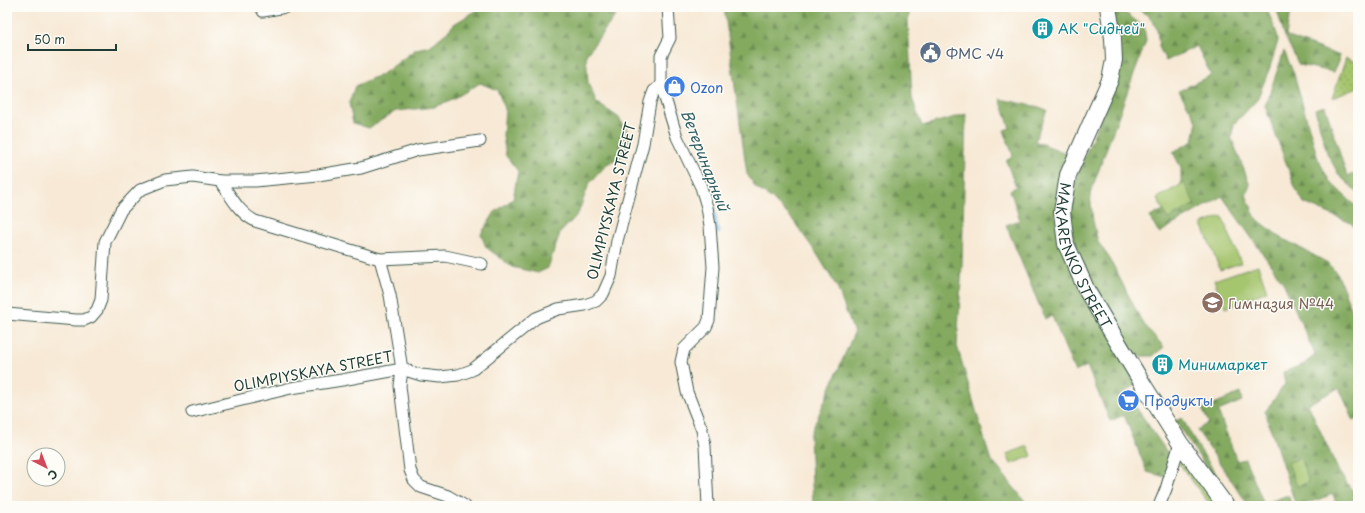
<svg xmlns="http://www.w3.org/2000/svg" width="1365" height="513" viewBox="0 0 1365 513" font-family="'Playpen Sans',sans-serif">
<defs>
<pattern id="grass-dots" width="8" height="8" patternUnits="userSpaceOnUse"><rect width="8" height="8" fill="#a5c56e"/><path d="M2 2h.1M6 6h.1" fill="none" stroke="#86a15b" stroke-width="1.8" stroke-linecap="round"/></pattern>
<pattern id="forest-firs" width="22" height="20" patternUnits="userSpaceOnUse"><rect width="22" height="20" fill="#84aa61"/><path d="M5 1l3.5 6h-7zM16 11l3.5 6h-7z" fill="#6b8c51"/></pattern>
</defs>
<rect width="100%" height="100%" fill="#fdfcf7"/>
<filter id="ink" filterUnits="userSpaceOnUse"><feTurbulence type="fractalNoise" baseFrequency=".025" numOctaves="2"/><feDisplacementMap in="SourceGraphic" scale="8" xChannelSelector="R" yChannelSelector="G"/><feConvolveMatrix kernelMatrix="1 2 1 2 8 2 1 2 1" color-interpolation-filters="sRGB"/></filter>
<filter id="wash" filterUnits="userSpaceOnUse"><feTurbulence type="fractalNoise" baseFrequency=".012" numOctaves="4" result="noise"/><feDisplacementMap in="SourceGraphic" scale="16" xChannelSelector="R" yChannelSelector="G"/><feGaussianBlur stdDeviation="0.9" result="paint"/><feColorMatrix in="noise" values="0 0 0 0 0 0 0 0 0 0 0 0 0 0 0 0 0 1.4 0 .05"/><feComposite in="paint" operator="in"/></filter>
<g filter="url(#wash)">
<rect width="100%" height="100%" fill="#f7e9d5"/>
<g fill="url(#grass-dots)" stroke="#628151">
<polygon points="1346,58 1358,63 1358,88 1332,98"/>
<polygon points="1181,461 1217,505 1211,506 1179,464"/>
</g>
<g fill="url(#forest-firs)" stroke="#52744a">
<polygon points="482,7 622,7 586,55 588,83 597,103 618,117 631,135 624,155 607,164 589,184 578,214 560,233 548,268 538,273 512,267 486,247 481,234 495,212 513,199 518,171 506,156 503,136 505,108 497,90 480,83 455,98 434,107 396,111 369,128 353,123 349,103 355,86 384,73 416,49 430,46 447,32 454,24"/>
<polygon points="724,7 910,7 908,21 912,98 922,126 966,114 962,265 957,346 990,458 1029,506 813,506 810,435 854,333 837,287 817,254 792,219 771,198 756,188 747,174"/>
<polygon points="1134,7 1266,7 1277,34 1278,41 1270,67 1257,100 1234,124 1231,137 1250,185 1246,195 1256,218 1280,237 1328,263 1338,275 1358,326 1358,419 1354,421 1339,388 1308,404 1339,472 1352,490 1358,493 1358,506 1337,506 1333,494 1300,506 1296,506 1265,412 1285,384 1283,372 1304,364 1315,355 1284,284 1222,196 1159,233 1150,217 1163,210 1168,219 1184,184 1181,185 1181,168 1173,152 1193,141 1197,121 1179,91 1211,75 1197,46 1166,61 1159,47 1157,29 1149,16"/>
<polygon points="1276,7 1293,7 1288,23 1286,36 1340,56 1334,72 1299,65 1285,37"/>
<polygon points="1115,11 1127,14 1144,27 1146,41 1090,194 1093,221 1098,242 1110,259 1142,322 1164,347 1153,356 1133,356 1093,289 1073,241 1069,211 1076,178 1116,80"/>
<polygon points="1284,51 1294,74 1318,159 1330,182 1358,208 1358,232 1351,223 1304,203 1295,187 1265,106"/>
<polygon points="1000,99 1039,107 1047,110 1035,141 1071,155 1055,215 1136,385 1119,396 1126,411 1136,407 1171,458 1165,477 1147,472 1124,415 1110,421 1087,366 1075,372 1052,316 1045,319 1006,225 1020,220 1010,190 1016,187 1006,161 1013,156 1004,130 1010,128"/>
<polygon points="1325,106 1347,176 1358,173 1358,193 1339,175 1327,153 1315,109"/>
<polygon points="1240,393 1242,401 1218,411 1237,461 1245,459 1264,504 1285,496 1289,496 1291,506 1249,506 1197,430 1209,423 1202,409"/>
<polygon points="1182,418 1199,448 1237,506 1232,506 1175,421"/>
</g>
<g fill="#a5c56e" stroke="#628151">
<polygon points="1184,183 1195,204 1168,219 1157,198"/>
<polygon points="1222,216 1241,263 1220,270 1202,224"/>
<polygon points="1258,265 1267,291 1225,308 1214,280"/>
<polygon points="1028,446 1032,456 1011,464 1007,454"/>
<polygon points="1300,458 1309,482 1297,486 1288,463"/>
</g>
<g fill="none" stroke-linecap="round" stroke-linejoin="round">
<polyline stroke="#5eb1da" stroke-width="3.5" points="708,193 713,206 718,233"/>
</g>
</g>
<g filter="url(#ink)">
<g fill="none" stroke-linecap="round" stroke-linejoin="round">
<defs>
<g id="street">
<polyline points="261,7 263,11 286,7"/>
<polyline points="668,7 670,38 661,56 661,85 677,137 701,187 707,207 710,226 713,267 709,320 706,327 684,349 681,362 687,392 702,430 705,446 708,506"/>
<path d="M220 181C231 196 238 212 255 221L380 259 445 256 482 264"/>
<polyline points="380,259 390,295 402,369 400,386 410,470 414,480 421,487 448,496 465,506"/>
<polyline points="7,314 76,320 84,320 91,317 97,310 101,300 105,242 121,210 140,190 165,180 193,177 220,181 255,181 318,175 361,168 418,150 480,141"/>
<polyline points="192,412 291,388 342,380 402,369 421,375 440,377 458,375 472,370 536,318 558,309 585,305 596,301 603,294 611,276 617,241 643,144 650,102 654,91 661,85"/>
<polyline points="1159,506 1166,489 1180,443"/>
</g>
<g id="secondary">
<path id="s1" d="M1108 7 1113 38 1114 60 1110 80 1068 175 1062 212 1066 244 1087 291 1144 386 1180 443 1226 506"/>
</g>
</defs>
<use href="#street" stroke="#3f574c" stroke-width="13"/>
<use href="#secondary" stroke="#3f574c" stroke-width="18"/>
<use href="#street" stroke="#fff" stroke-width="11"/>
<use href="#secondary" stroke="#fff" stroke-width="16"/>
</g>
</g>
<defs>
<symbol id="building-disc" viewBox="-11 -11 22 22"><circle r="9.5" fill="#0f9aa8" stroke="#fdfcf7"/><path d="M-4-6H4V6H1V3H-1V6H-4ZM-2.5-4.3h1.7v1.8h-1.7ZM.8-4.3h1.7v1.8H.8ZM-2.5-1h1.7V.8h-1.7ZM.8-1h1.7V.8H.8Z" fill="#fff"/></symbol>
<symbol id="civic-disc" viewBox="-11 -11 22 22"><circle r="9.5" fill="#5c6f8a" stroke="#fdfcf7"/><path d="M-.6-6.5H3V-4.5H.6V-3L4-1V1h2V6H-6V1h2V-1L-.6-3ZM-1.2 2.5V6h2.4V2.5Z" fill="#fff"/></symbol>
<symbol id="shop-disc" viewBox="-11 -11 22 22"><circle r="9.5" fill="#3f7fe0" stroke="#fdfcf7"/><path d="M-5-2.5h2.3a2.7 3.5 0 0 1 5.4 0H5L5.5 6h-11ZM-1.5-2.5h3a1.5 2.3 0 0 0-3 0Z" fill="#fff"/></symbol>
<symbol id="school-disc" viewBox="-11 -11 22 22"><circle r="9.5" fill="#8d6e63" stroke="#fdfcf7"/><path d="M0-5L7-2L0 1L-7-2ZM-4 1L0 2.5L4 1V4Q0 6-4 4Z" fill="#fff"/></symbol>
<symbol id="supermarket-disc" viewBox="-11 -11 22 22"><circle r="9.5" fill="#3f7fe0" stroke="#fdfcf7"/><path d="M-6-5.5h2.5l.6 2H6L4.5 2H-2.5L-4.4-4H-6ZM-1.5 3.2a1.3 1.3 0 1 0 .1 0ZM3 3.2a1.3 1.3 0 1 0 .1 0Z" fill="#fff"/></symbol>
</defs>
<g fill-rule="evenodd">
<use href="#building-disc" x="1030" y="16" width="25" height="25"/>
<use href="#civic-disc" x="918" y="40" width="25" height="25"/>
<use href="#shop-disc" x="662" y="74" width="25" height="25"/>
<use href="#school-disc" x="1200" y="290" width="25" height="25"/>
<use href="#building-disc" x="1150" y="352" width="25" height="25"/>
<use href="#supermarket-disc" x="1116" y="388" width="25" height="25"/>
</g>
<g text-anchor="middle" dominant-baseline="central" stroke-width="3" stroke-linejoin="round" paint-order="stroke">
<g font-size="14" fill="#0d838f" stroke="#fdfcf7" text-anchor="start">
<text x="1058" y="28">АК "Сидней"</text>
<text x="1178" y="364">Минимаркет</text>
</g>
<g font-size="14" fill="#4e5e75" stroke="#fdfcf7" text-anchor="start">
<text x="946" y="53">ФМС √4</text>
</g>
<g font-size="14" fill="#366cbe" stroke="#fdfcf7" text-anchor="start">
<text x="690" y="87">Ozon</text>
<text x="1144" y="400">Продукты</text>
</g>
<g font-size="14" fill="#1f3d34" stroke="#fdfcf7">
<text transform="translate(611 201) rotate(-76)">OLIMPIYSKAYA STREET</text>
<text stroke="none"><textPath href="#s1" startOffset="263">MAKARENKO STREET</textPath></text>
<text transform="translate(313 371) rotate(-11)">OLIMPIYSKAYA STREET</text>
</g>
<g font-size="14" fill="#785e54" stroke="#fdfcf7" text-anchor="start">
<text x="1228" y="303">Гимназия №44</text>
</g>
<g font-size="15" font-style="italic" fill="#326066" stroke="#fdfcf7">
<text transform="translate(706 160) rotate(69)">Ветеринарный</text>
</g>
</g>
<rect width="1365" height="513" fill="none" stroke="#fdfcf7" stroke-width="24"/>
<g transform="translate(46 467) rotate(138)"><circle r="19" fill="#fdfcf7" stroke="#a4b0a9"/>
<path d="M0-3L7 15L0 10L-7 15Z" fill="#d1495b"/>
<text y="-6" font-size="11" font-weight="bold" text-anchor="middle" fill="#1f3d34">С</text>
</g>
<path d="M28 44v6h88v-6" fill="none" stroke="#1f3d34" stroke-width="2"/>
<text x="34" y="44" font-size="12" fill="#1f3d34" stroke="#fdfcf7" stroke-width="3" paint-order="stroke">50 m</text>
</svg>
